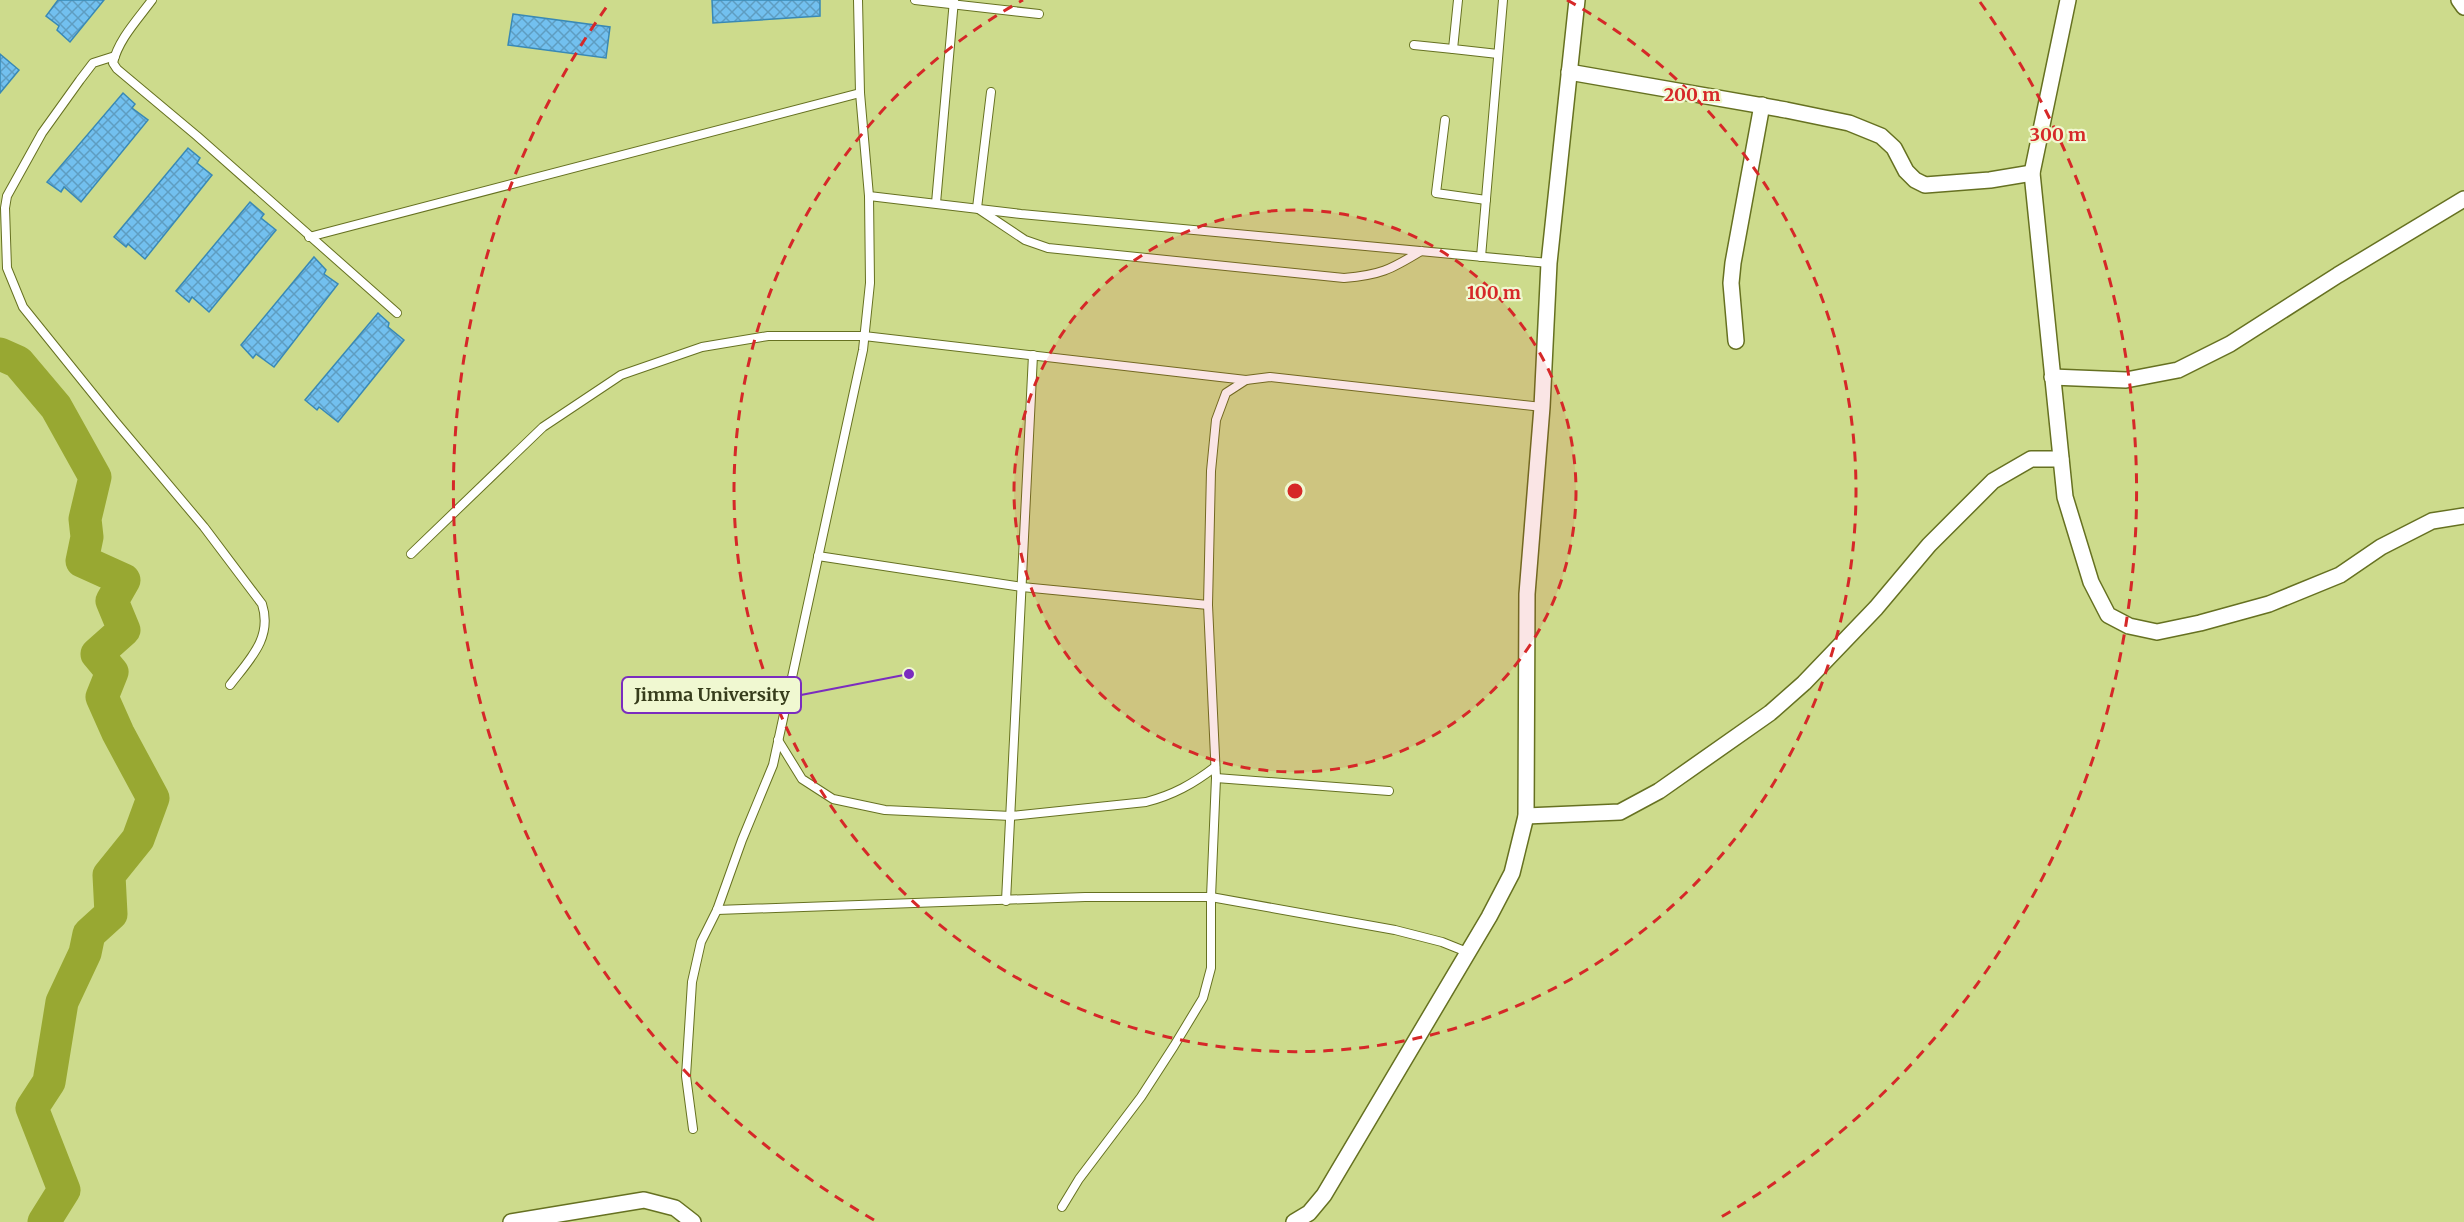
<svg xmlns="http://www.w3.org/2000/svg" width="2464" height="1222" viewBox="0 0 2464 1222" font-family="Merriweather,serif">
<defs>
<pattern id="building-cross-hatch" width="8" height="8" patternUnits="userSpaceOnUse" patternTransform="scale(1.5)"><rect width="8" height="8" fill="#72c0ef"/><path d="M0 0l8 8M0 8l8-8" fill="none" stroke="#5e9dc1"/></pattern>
</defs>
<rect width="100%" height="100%" fill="#cddb8c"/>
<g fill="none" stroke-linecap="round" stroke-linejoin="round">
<polyline stroke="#98a832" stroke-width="33" points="0,354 18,362 56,407 95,477 85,519 87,537 82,561 124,580 112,601 124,630 97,654 112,672 102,697 118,733 153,798 138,839 109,875 111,914 89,934 85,953 62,1002 49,1082 32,1108 64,1190 44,1222"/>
</g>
<g fill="url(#building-cross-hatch)" stroke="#3989b5" stroke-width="1.5">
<polygon points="58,0 104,0 70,42 57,30 59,26 46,16"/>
<polygon points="712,0 820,0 820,16 713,23"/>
<polygon points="513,14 610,27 606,58 508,45"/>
<polygon points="0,54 19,70 0,93"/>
<polygon points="123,93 135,104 132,108 148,120 81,202 64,187 61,192 47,182"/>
<polygon points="188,148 200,158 197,163 212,175 145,259 128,244 126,247 114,237"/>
<polygon points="250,202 264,214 261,218 276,230 209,312 192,297 189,302 176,291"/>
<polygon points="314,257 326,270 324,274 338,284 274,367 256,354 253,358 241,345"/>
<polygon points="378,313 389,323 388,327 404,340 338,422 319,407 317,410 305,400"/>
</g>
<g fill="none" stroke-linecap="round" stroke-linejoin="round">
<defs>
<g id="lane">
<path d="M152 0C138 19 118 40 113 63L117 69 197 136 397 313"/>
<polyline points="915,0 1039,14"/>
<polyline points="1458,0 1453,49 1498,54"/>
<polyline points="1414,45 1453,49"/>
<path d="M115 56 93 63 80 80 42 133 7 196 5 208 7 268 23 307 114 420 204 527 262 604C273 638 249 660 230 685"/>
<path d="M991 92 977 208 1025 240 1048 248 1344 278C1380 275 1390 270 1421 251"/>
<polyline points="1445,120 1436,193 1486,200"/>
<polyline points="869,196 1021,214 1549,263"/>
<polyline points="936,203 954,0"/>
<polyline points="309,237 860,93"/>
<polyline points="1481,257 1503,0"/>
<polyline points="411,554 543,427 621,375 702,347 768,336 864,336 1246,380"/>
<polyline points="818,556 1022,587 1208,605"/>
<path d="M778 740 802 779 833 799 885 810 1011 816 1146 802C1173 795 1193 784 1215 767"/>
<polyline points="1216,778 1389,791"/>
<polyline points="1006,901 1033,355"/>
<polyline points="717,910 1085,897 1211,897 1395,930 1442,942 1467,952"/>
<polyline points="693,1129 686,1076 692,982 701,942 717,910 742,840 773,765 863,350 870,283 869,196 860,93 858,0"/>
<polyline points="1062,1207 1079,1179 1141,1097 1174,1046 1203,998 1211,968 1211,897 1216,778 1208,605 1211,471 1216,420 1226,393 1246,380 1270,377 1542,407"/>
</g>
<g id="street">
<polyline points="2068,0 2032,173 2065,497 2091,582 2108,615 2129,626 2157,632 2200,623 2269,604 2340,575 2381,547 2432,521 2464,516"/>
<polyline points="2459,0 2464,7"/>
<polyline points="1569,72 1786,110 1849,123 1881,136 1894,148 1906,171 1915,180 1925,185 1990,180 2032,173"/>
<polyline points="1736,341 1731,283 1733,263 1762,105"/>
<polyline points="2052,377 2126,380 2178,370 2230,344 2338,275 2464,199"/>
<polyline points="1526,816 1620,812 1659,791 1770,713 1804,683 1876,608 1929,545 1993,481 2031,459 2061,459"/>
<polyline points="511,1222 644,1200 675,1208 693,1222"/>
<polyline points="1294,1222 1309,1213 1324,1195 1489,917 1512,873 1526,816 1527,594 1542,407 1549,263 1577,0"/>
</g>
</defs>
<use href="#lane" stroke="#667121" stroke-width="10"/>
<use href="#street" stroke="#667121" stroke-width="18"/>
<use href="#lane" stroke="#fff" stroke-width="8"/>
<use href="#street" stroke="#fff" stroke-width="15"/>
</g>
<circle cx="1295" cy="491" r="281" fill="#d62828" fill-opacity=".12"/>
<g fill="none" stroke="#d62828" stroke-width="3" stroke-dasharray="10 8">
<circle cx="1295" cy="491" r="281"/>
<path d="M1567 0A561 561 0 1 1 1023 0"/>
<path d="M874 1220A842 842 0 0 1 610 2M1980 2A842 842 0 0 1 1716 1220"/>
</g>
<circle cx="1295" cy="491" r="9" fill="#d62828" stroke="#f0f8d1" stroke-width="3"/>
<g font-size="18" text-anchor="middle" font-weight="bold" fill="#d62828" stroke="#f0f8d1" stroke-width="4.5" stroke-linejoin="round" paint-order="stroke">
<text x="1692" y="101">200 m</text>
<text x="2058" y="141">300 m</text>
<text x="1494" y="299">100 m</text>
</g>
<path fill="none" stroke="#7b2cbf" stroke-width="2" d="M909 674L801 695"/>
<circle fill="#7b2cbf" stroke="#f0f8d1" stroke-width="2" cx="909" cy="674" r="6"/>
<rect fill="#f0f8d1" stroke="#7b2cbf" stroke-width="2" x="622" y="677" width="179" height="36" rx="6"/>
<g font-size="18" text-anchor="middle" font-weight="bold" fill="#373d1c">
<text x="712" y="701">Jimma University</text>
</g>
</svg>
